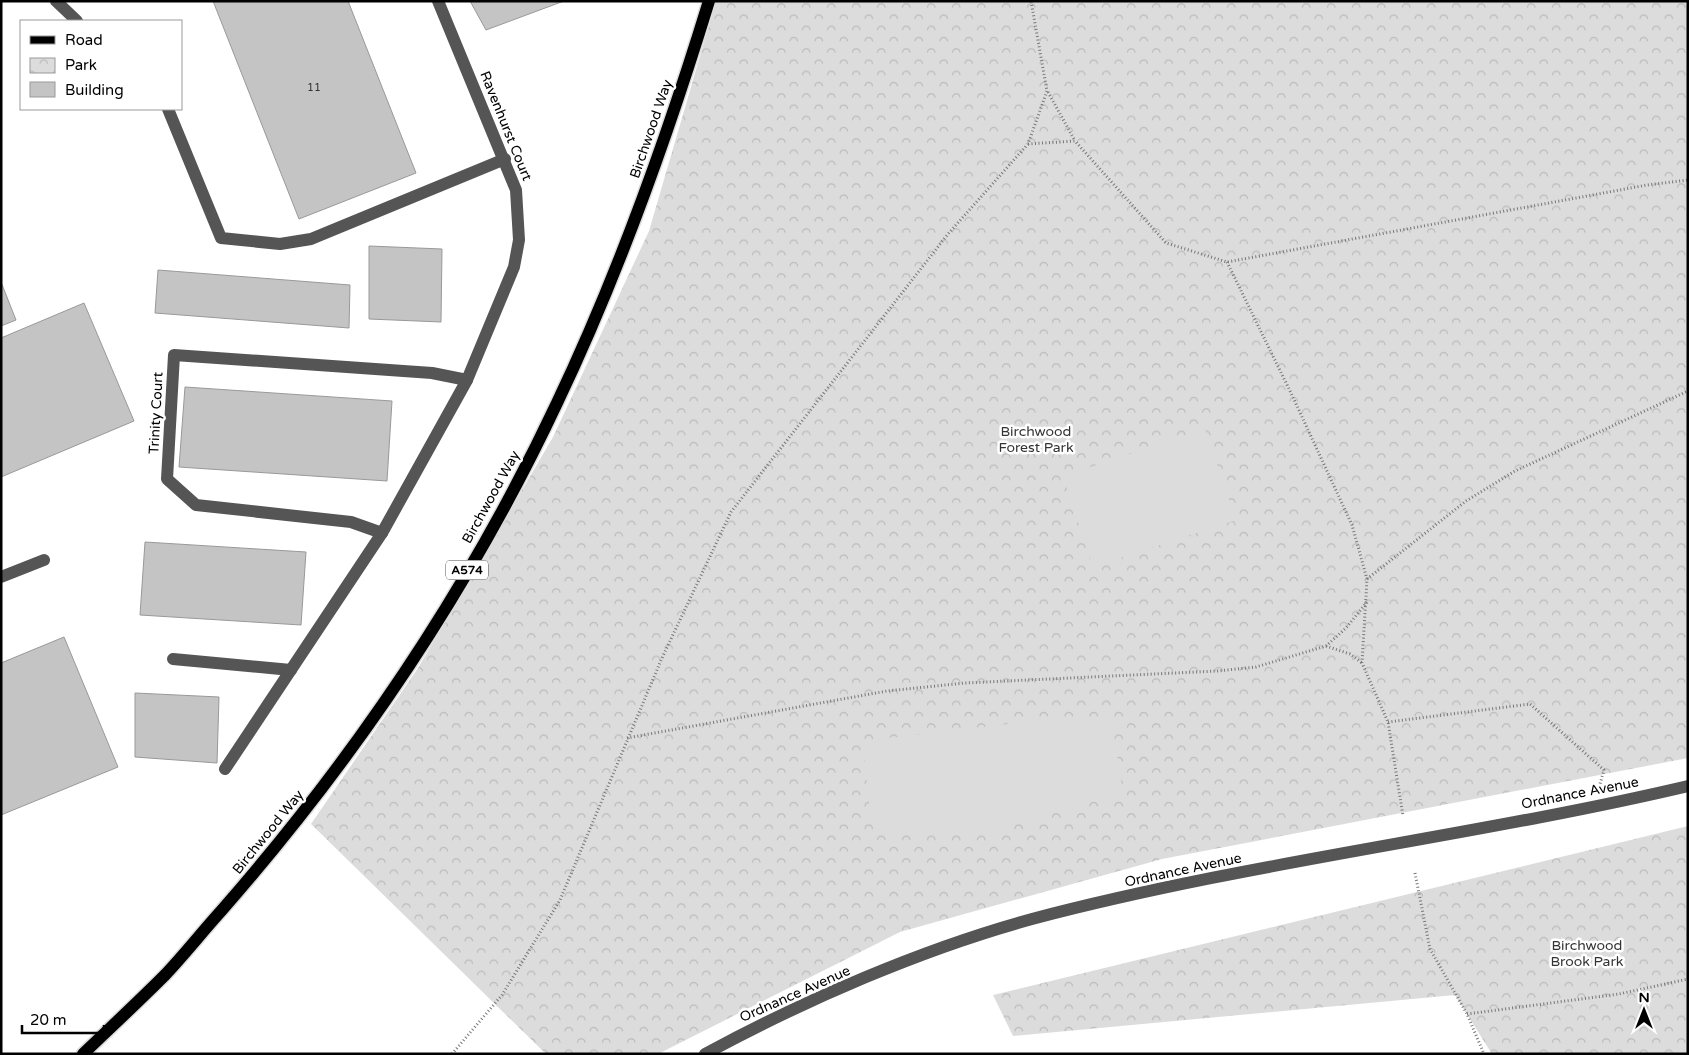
<svg xmlns="http://www.w3.org/2000/svg" width="1689" height="1055" viewBox="0 0 1689 1055" font-family="'Varela Round',sans-serif">
<defs>
<pattern id="park-crowns" width="20" height="18" patternUnits="userSpaceOnUse" patternTransform="scale(1.25)"><rect width="20" height="18" fill="#dcdcdc"/><path d="M2 6a3 3 0 1 1 6 0M12 15a3 3 0 1 1 6 0" fill="none" stroke="#bbb"/></pattern>
</defs>
<rect width="100%" height="100%" fill="#fff"/>
<g fill="url(#park-crowns)">
<polygon points="716,1 1688,1 1688,758 1162,859 900,932 658,1054 546,1054 311,824 418,668 553,437 649,231"/>
<polygon points="1688,826 1688,1054 1492,1054 1455,995 1013,1036 993,995"/>
</g>
<g fill="#dcdcdc">
<polygon points="1205,429 1236,520 1093,567 1063,476"/>
<polygon points="1058,718 1112,723 1123,793 989,832 883,830 869,804 863,741"/>
</g>
<g fill="#c4c4c4" stroke="#999">
<polygon points="213,1 348,1 416,173 299,219"/>
<polygon points="470,1 564,1 486,30"/>
<polygon points="369,246 442,249 441,322 369,319"/>
<polygon points="158,270 350,285 349,328 155,313"/>
<polygon points="1,282 16,320 1,326"/>
<polygon points="84,303 134,421 1,477 1,338"/>
<polygon points="185,387 392,401 387,481 179,467"/>
<polygon points="145,542 306,552 301,625 140,615"/>
<polygon points="64,637 118,767 1,815 1,663"/>
<polygon points="135,693 219,697 217,763 135,757"/>
</g>
<g fill="none" stroke-linecap="round" stroke-linejoin="round">
<defs>
<path id="major" d="M83 1054C110 1028 138 1002 164 976 184 955 202 932 222 910 355 758 471 586 557 403 619 273 667 138 709 1"/>
</defs>
<use href="#major" stroke="#dbdbdb" stroke-width="15"/>
<g stroke="#777" stroke-width="3" stroke-dasharray="1 2.5" stroke-linecap="butt">
<polyline points="1048,92 1075,141"/>
<polyline points="1028,144 1075,141 1166,243 1227,262 1647,185 1688,180"/>
<polyline points="1227,262 1291,393 1352,525 1367,579 1362,663 1388,722 1403,816"/>
<polyline points="1367,579 1466,501 1515,471 1688,391"/>
<polyline points="1326,646 1350,654 1362,663"/>
<polyline points="1388,722 1530,704 1604,770 1600,784"/>
<polyline points="627,738 887,691 965,683 1217,671 1256,667 1326,646 1346,628 1367,602"/>
<polyline points="1415,873 1430,949 1467,1014 1484,1054"/>
<polyline points="1467,1014 1619,994 1688,979"/>
<polyline points="452,1054 502,995 560,900 662,658 731,512 948,234 1028,144 1047,91 1031,1"/>
</g>
<g stroke="#555" stroke-width="12">
<polyline points="56,1 77,21"/>
<polyline points="168,109 221,238 280,244 311,239 505,159"/>
<polyline points="382,533 351,522 196,505 167,479 174,355 432,373 467,380"/>
<polyline points="1,577 44,560"/>
<polyline points="173,659 291,670"/>
<polyline points="225,769 382,533 467,380 514,267 519,240 516,190 438,1"/>
<path d="M705 1054C805 1000 922 949 1032 919 1248 862 1471 837 1688 786"/>
</g>
<use href="#major" stroke="#000" stroke-width="12"/>
</g>
<g text-anchor="middle" dominant-baseline="central" stroke-width="5" stroke-linejoin="round" paint-order="stroke">
<g font-size="11" fill="#313131">
<text x="314" y="87">11</text>
</g>
<rect fill="#fff" stroke="#4c4c4c" stroke-width="1" x="446" y="560.5" width="42" height="19" rx="4"/>
<g font-size="12" font-weight="bold" fill="#000">
<text x="467" y="570">A574</text>
</g>
<g font-size="14" fill="#000" stroke="#fff">
<text transform="translate(506 126) rotate(68)">Ravenhurst Court</text>
<text transform="translate(651 129) rotate(-71)">Birchwood Way</text>
<text transform="translate(156 413) rotate(-87)">Trinity Court</text>
<text transform="translate(491 497) rotate(-61)">Birchwood Way</text>
<text transform="translate(1580 793) rotate(-11)">Ordnance Avenue</text>
<text transform="translate(268 832) rotate(-51)">Birchwood Way</text>
<text transform="translate(1183 870) rotate(-12)">Ordnance Avenue</text>
<text transform="translate(795 994) rotate(-24)">Ordnance Avenue</text>
</g>
<g font-size="14" fill="#333" stroke="#fff">
<text x="1036" y="431">Birchwood<tspan x="1036" dy="16">Forest Park</tspan></text>
<text x="1587" y="945">Birchwood<tspan x="1587" dy="16">Brook Park</tspan></text>
</g>
</g>
<rect width="1689" height="1055" fill="none" stroke="#000000" stroke-width="5"/>
<rect x="20" y="20" width="162" height="90" fill="#ffffff" stroke="#999999"/>
<rect x="30" y="36" width="25" height="8" fill="#000000" stroke="#999999"/>
<text x="65" y="45" font-size="15" fill="#000000">Road</text>
<rect x="30" y="58" width="25" height="15" fill="url(#park-crowns)" stroke="#999999"/>
<text x="65" y="70" font-size="15" fill="#000000">Park</text>
<rect x="30" y="82" width="25" height="15" fill="#c4c4c4" stroke="#999999"/>
<text x="65" y="95" font-size="15" fill="#000000">Building</text>
<g transform="translate(1644 1010)" stroke="#ffffff" stroke-width="4" paint-order="stroke">
<path d="M0-4L9 19L0 12L-9 19Z" fill="#000000"/>
<text y="-8" font-size="14" font-weight="bold" text-anchor="middle" fill="#000000">N</text>
</g>
<path d="M22 1025v8h82v-8" fill="none" stroke="#000000" stroke-width="2.5"/>
<text x="30" y="1025" font-size="15" fill="#000000" stroke="#ffffff" stroke-width="4" paint-order="stroke">20 m</text>
</svg>
